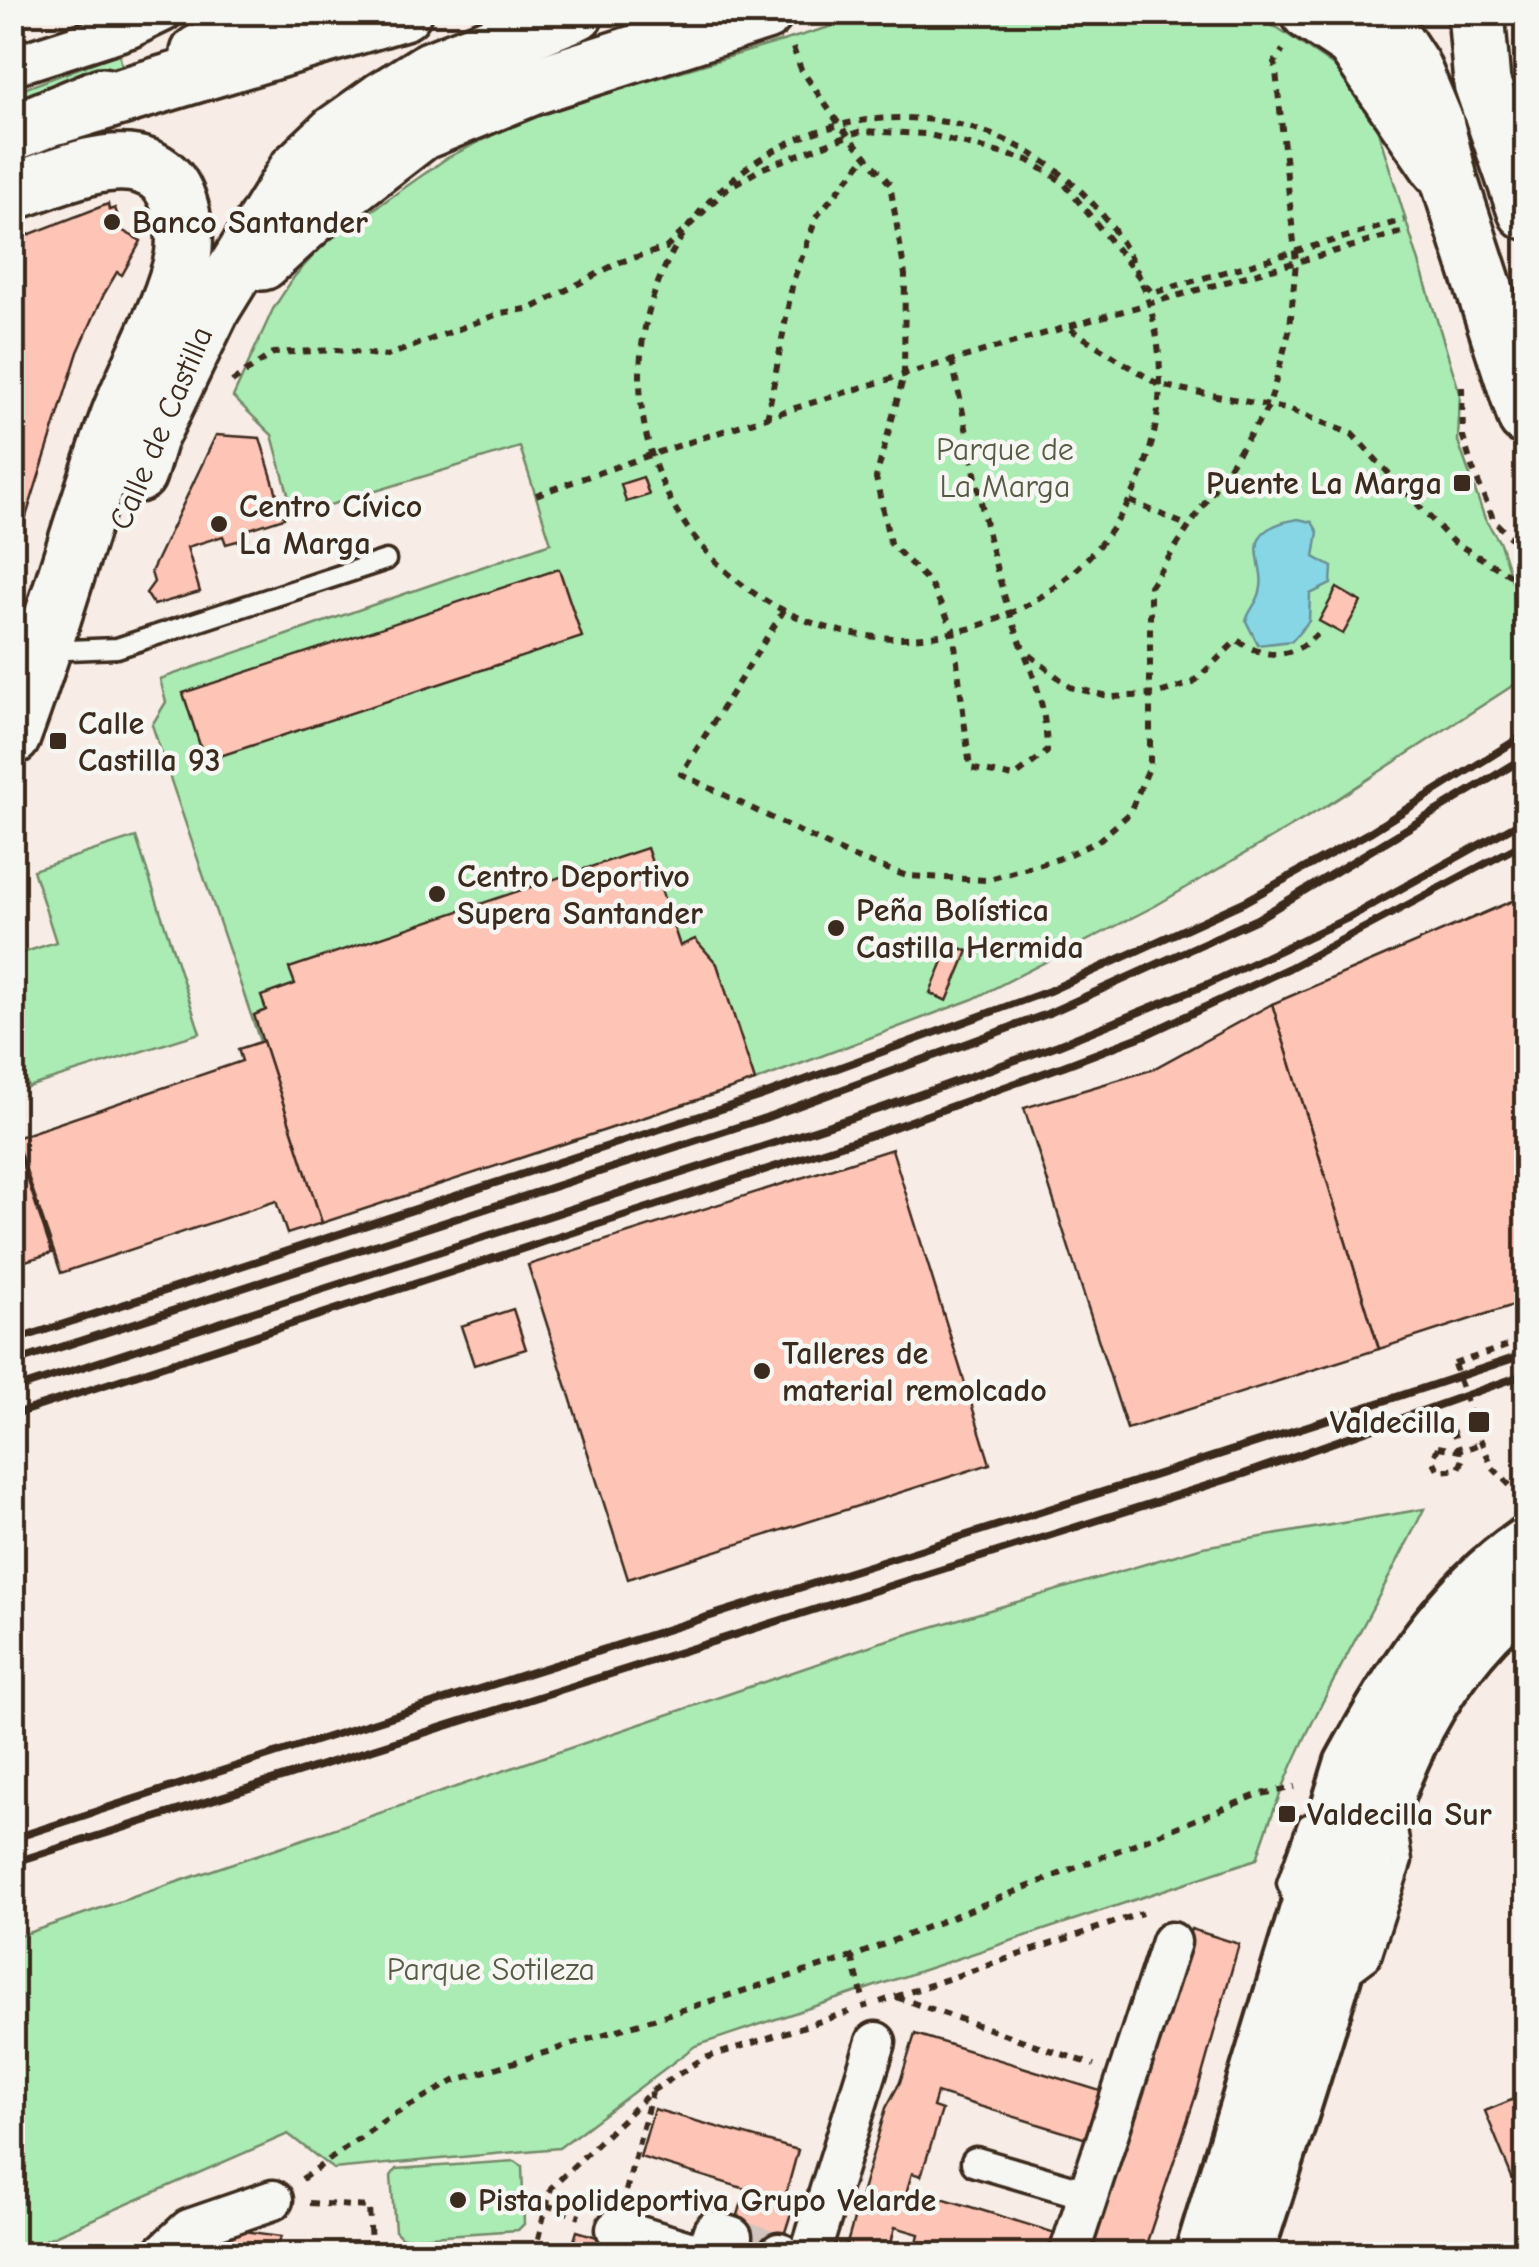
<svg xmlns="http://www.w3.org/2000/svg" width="1539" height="2267" viewBox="0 0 1539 2267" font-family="'Comic Neue',sans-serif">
<rect width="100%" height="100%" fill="#f8ece6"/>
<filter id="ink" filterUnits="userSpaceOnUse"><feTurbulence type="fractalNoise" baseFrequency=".01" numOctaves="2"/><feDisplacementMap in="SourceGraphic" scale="20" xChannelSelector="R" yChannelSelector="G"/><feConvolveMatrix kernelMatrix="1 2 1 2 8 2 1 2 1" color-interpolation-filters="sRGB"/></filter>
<g filter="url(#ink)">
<g fill="#abebb4" stroke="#738a69" stroke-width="2.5">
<polygon points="893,13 1239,13 1278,28 1338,69 1374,118 1460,394 1458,441 1485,519 1500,543 1526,624 1526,677 1328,805 1155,906 973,999 755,1081 322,1223 152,725 166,702 160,679 551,543 520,447 294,516 272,435 233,397 273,309 294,277 324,244 447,158 531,116 853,20"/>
<polygon points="119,53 122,66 13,102 13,93"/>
<polygon points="136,837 200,1033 28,1087 13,1038 13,956 56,942 33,870"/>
<path d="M1424 1509C1367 1626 1295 1734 1257 1859L695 2046 559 2148 333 2169 288 2134 13 2254V1938L878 1643 1203 1547Z"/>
<polygon points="515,2161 522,2166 524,2224 518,2230 402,2238 395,2231 391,2176 396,2169"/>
</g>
<path fill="#87d6e5" stroke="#699195" stroke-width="2.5" d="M1298 519 1312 522 1318 532 1314 557 1332 567 1331 584 1310 594 1309 621 1292 641 1258 645 1246 621C1249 610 1258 602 1260 592 1269 562 1231 531 1298 519Z"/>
<g fill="#fec4b6" stroke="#3b2a1e" stroke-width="2.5">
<polygon points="108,204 109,210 115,208 123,231 141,241 122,275 117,272 104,294 78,352 12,561 12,241"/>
<polygon points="216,435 260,438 284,518 246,530 248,538 226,544 223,536 187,547 200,592 154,605 146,593 154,582 151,572"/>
<polygon points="643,477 649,495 626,502 621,484"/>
<polygon points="559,569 582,637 205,761 183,693"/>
<polygon points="1337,588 1361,602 1343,634 1319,621"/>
<polygon points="647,848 680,946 695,939 717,964 755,1081 322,1223 254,1015 266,1010 261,996 295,984 289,968"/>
<polygon points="1526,895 1526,1301 1379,1349 1272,1004"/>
<polygon points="950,944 968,951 947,1001 930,993"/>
<polygon points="1272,1004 1379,1349 1127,1429 1024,1108 1151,1070"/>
<polygon points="263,1041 322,1223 287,1234 276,1201 61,1273 15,1138 242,1061 238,1049"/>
<polygon points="12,1133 52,1253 12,1265"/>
<polygon points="892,1149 990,1464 628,1579 528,1265"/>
<polygon points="513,1309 526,1349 474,1365 461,1326"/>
<polygon points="1191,1929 1239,1944 1198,2089 1143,2254 1091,2254"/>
<polygon points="915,2034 1107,2093 1093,2141 937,2093 933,2107 942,2110 931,2145 921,2176 912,2173 905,2197 929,2205 932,2195 1062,2235 1056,2254 955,2254 917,2243 919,2234 895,2227 891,2243 900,2246 897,2254 844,2254 886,2108 900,2082"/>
<polygon points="1526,2094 1526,2212 1485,2111"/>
<polygon points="654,2109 798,2150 784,2201 794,2204 778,2254 726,2254 746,2189 640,2157"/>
<polygon points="228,2229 282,2236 272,2254 209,2254"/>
<polygon points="577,2231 624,2245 623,2254 570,2254"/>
</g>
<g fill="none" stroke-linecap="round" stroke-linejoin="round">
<polyline stroke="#d2c5be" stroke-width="38" stroke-dasharray="38 19" stroke-linecap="butt" points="732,2237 779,2253"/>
<defs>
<g id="service">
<polyline points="68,650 117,648 386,560"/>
<polyline points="1293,1903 1287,1883 1308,1824"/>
<polyline points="1346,1978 1370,1960 1402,1861 1396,1821"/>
</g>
<polyline id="pedestrian" points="976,2162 1089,2195"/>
<g id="minor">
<polyline points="12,66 130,28 163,12"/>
<polyline points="616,2229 698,2254"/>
<polyline points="779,2253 782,2254"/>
<polyline points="162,2254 189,2229 273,2200"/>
<polyline points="705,2254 713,2231 732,2237"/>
<polyline points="810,2254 876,2042"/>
<polyline points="1069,2254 1171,1942"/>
</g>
<g id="secondary">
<path d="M1202 2254 1351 1765C1396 1683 1447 1597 1526 1544"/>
<path d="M1246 2254C1275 2165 1304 2076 1331 1986 1375 1833 1396 1700 1526 1593"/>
</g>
<g id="primary">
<polyline points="1309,12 1353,41 1440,168"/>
<polyline points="199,53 296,12"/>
<polyline points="12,133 102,96"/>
<path d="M12 192C55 179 126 142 164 178 182 195 187 233 183 257 173 307 136 370 118 419 79 525 51 633 12 737"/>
<polyline points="262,262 313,215 421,132 534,86 765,12"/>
<polyline points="138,474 149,438 212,308 297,170 336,133 384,99"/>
</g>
<g id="trunk">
<polyline points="1376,12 1412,67 1435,122 1450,183 1526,417"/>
<polyline points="1476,12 1482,83 1526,211"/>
</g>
<g id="motorway">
<polyline points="384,99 430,70 576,12"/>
<polyline points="57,116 403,12"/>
</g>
</defs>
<use href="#service" stroke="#3b2a1e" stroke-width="25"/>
<use href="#pedestrian" stroke="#3b2a1e" stroke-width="35"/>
<use href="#minor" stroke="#3b2a1e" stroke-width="45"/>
<use href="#secondary" stroke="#3b2a1e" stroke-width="60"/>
<use href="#primary" stroke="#3b2a1e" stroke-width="62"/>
<use href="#trunk" stroke="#3b2a1e" stroke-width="62"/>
<use href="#motorway" stroke="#3b2a1e" stroke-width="62"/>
<g stroke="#3b2a1e" stroke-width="6" stroke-dasharray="8 8" stroke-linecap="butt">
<path d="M793 48 801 69 841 127 890 184 905 275 904 375 876 478 890 543 930 583 953 629 970 768 1014 777 1047 752C1046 694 1027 663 1009 611 983 531 971 444 952 362"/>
<circle cx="900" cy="378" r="260"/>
<polyline points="1070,329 1159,385 1291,410 1352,434 1452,541 1525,584"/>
<polyline points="232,382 273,353 337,350 387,356 501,313 532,308 620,262 666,248 729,187 763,168 861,131 926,134 1028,160 1063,182 1152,293 1404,220"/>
<polyline points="1462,387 1463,437 1472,467 1494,521 1513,540 1526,585"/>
<polyline points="767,419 793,281 817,216 866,157"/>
<path d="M536 495C821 392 1115 314 1406 231"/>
<polyline points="1130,501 1186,525"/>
<polyline points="784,610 681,774 848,855 907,876 986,880 1058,859 1097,842 1129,814 1150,766 1150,586 1269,406 1290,328 1296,262 1275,62 1283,50"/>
<path d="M1030 655 1070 687 1112 697 1152 695 1193 683 1237 640C1265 660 1292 659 1317 634"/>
<polyline points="1454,1364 1507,1346"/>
<polyline points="1474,1424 1492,1467 1523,1499"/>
<polyline points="1438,1447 1433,1460 1439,1471 1459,1469 1463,1459 1449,1421"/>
<polyline points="852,1957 866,2009"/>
<polyline points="896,1997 1094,2065"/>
<polyline points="880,2002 1142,1913"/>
<polyline points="302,2179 388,2118 454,2081 852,1957 1257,1795 1295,1787"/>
<polyline points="626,2191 652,2092"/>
<polyline points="309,2203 369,2207 371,2246 378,2254"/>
<polyline points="546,2205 580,2217"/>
<polyline points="534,2254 551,2188 652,2091 702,2059 849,2012"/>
</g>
<use href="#service" stroke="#f6f6f2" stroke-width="18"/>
<use href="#pedestrian" stroke="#f6f6f2" stroke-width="28"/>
<use href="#minor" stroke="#f6f6f2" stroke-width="38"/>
<use href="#secondary" stroke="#f6f6f2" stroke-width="52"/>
<use href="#primary" stroke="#f6f6f2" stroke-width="55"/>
<use href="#trunk" stroke="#f6f6f2" stroke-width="55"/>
<use href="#motorway" stroke="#f6f6f2" stroke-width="55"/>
<g stroke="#3b2a1e" stroke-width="8">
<polyline points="12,1341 761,1096 1049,991 1244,902 1370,832 1526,734"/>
<polyline points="12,1363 765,1118 1047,1014 1257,919 1526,757"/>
<polyline points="12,1390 879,1109 1058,1045 1208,984 1348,918 1526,819"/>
<polyline points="12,1415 875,1134 1066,1065 1145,1035 1289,968 1526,842"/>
<path d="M12 1839C516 1673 1024 1522 1526 1354"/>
<polyline points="12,1863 1244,1474 1526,1374"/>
</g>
<g stroke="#3b2a1e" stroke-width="6" stroke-dasharray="8 8" stroke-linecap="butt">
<polyline points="1454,1364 1474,1424"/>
<polyline points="1438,1447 1461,1451 1482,1443"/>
</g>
</g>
</g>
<g fill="#3b2a1e" stroke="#f6f6f2" stroke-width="4">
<circle cx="112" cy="222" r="10"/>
<rect x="1452" y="473" width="20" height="20" rx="5"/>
<circle cx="219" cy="524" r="10"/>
<rect x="48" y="731" width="20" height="20" rx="5"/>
<circle cx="437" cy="894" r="10"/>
<circle cx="836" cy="928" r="10"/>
<circle cx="762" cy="1371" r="10"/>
<rect x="1467" y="1410" width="24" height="24" rx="5"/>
<rect x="1277" y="1804" width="20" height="20" rx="5"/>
<circle cx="458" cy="2200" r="10"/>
</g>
<g text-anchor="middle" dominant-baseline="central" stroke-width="9" stroke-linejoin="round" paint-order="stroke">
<g font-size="32" font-weight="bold" fill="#3b2a1e" stroke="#f6f6f2" text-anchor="start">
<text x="132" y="222">Banco Santander</text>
<text x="1442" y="483" text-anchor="end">Puente La Marga</text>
<text x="239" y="506">Centro Cívico<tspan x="239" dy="37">La Marga</tspan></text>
<text x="78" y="723">Calle<tspan x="78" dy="37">Castilla 93</tspan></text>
<text x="457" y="876">Centro Deportivo<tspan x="457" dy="37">Supera Santander</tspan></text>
<text x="856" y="910">Peña Bolística<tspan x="856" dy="37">Castilla Hermida</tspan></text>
<text x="782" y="1353">Talleres de<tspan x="782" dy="37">material remolcado</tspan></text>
<text x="1456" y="1422" text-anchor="end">Valdecilla</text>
<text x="1307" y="1814">Valdecilla Sur</text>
<text x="478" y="2200">Pista polideportiva Grupo Velarde</text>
</g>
<g font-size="32" fill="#3b2a1e" stroke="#f6f6f2">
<text transform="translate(161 428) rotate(-67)">Calle de Castilla</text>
</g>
<g font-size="32" fill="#575a44" stroke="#f6f6f2">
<text x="1005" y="449">Parque de<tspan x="1005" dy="37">La Marga</tspan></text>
<text x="491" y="1969">Parque Sotileza</text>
</g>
</g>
<rect width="1539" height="2267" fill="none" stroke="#f6f6f2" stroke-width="50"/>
<rect x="25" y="25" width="1489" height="2217" fill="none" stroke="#3b2a1e" stroke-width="4" filter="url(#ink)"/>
</svg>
